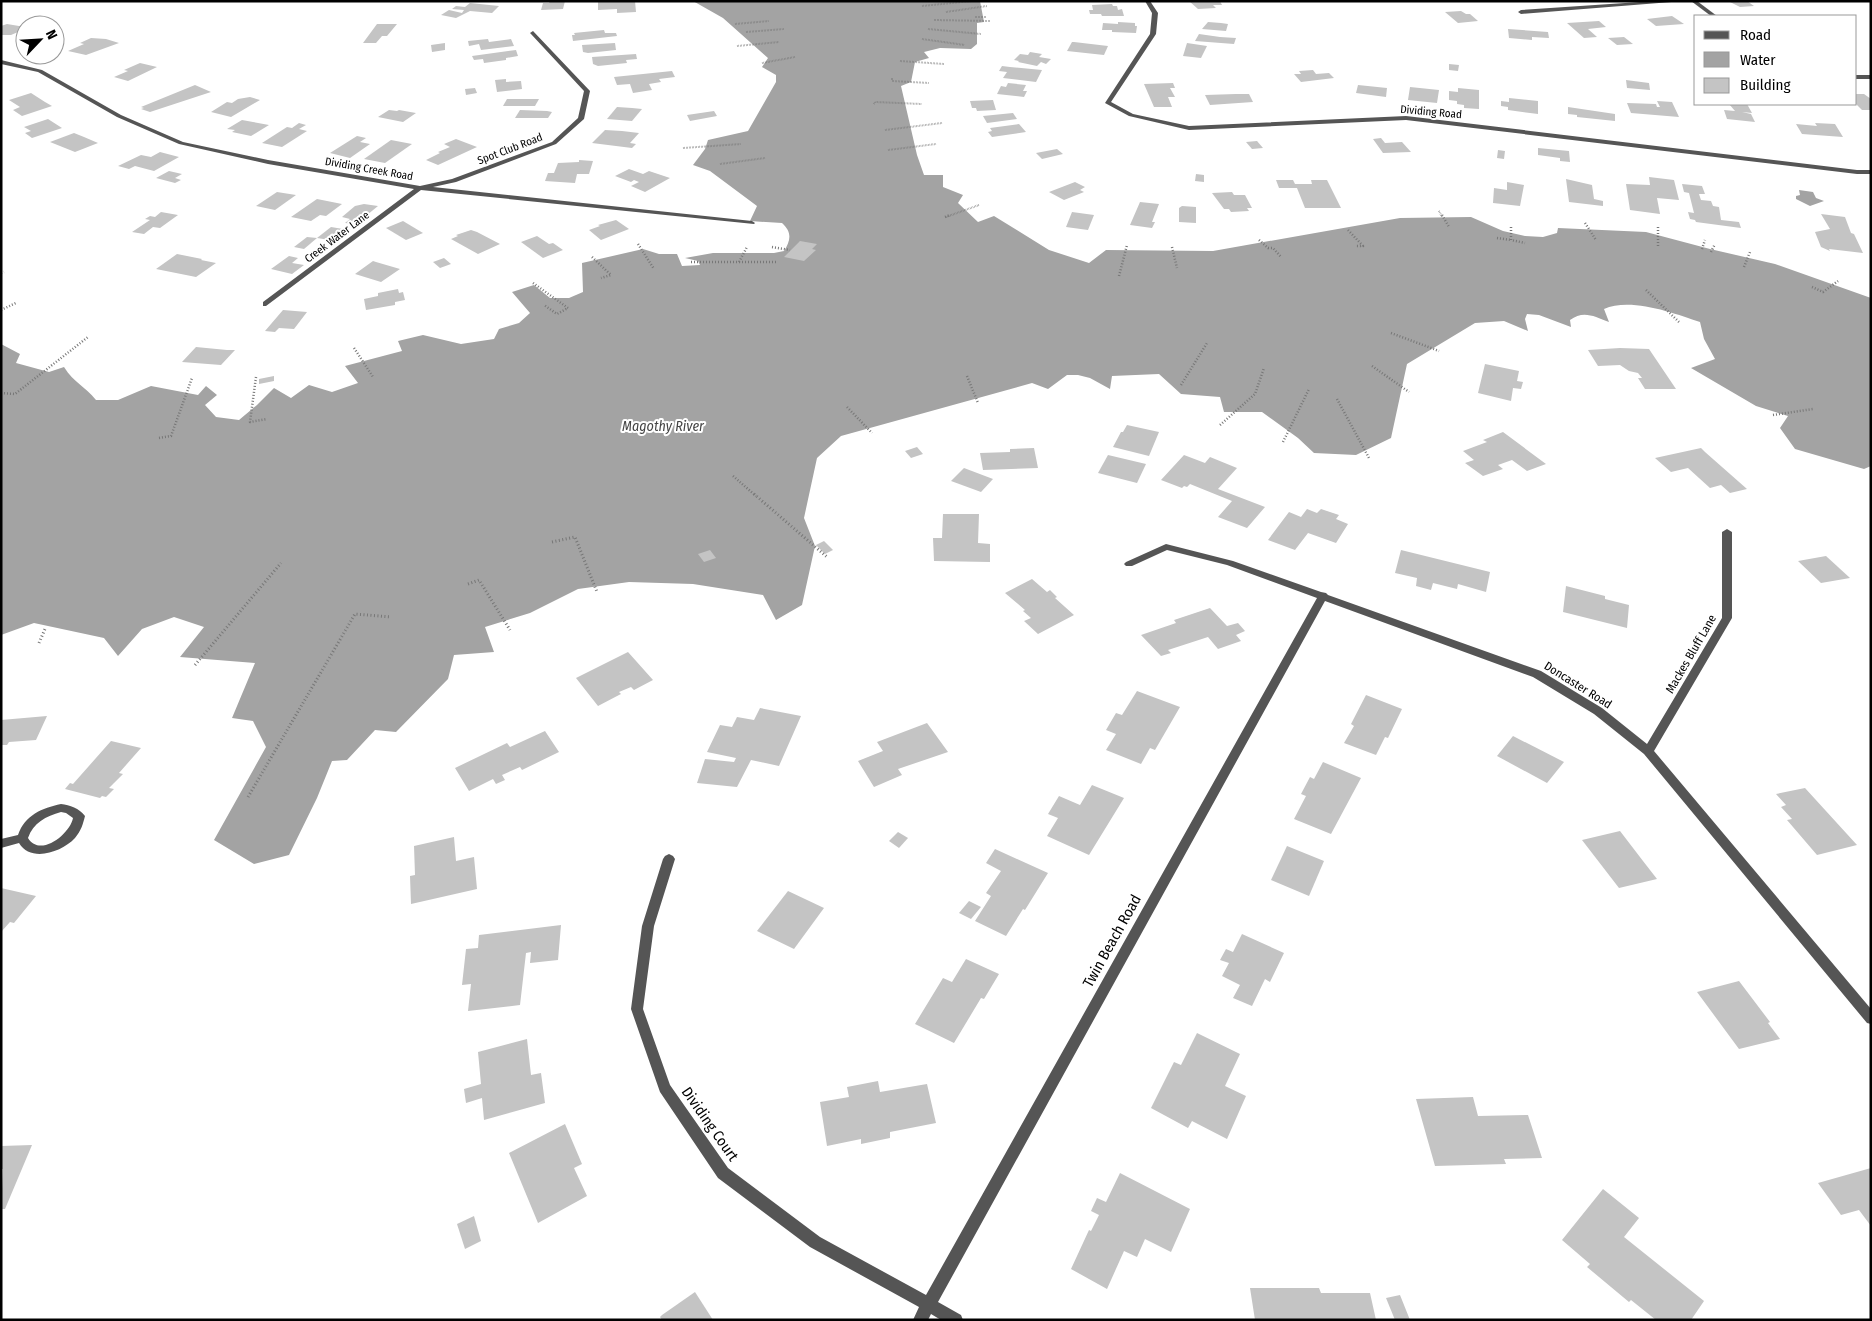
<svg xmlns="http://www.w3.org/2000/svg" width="1872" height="1321" viewBox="0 0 1872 1321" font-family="'Fira Sans Condensed',sans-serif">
<rect width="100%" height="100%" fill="#fff"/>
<g fill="#a3a3a3">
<path d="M693 1H980L984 22 977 23V44L971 49 940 48 924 52 929 58 915 62 911 82 901 86 917 155 924 175H943V187L963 195 958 203 978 222 994 216 1049 250 1089 263 1106 250 1213 251 1400 218 1471 217 1503 231 1525 236 1543 237 1557 233 1558 228 1646 232 1710 249 1775 264 1871 298V466L1864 469 1795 449 1780 428 1788 416 1756 406 1691 368 1715 359 1704 339 1700 322C1674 313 1630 297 1604 309L1609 322C1594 316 1583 310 1570 320L1571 327 1539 315 1527 314 1525 319 1528 331 1504 321 1475 323 1407 364 1391 438 1356 455 1314 453 1298 438 1262 412H1224L1220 397 1181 394 1159 374 1112 376 1110 389 1090 378 1078 375H1067L1048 389 1032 383 841 436 817 458 804 518 815 546 802 605 776 620 763 595 693 584 629 582 578 589 530 613 485 627 494 652 454 655 448 679 396 732 375 730 347 760 332 761 317 798 289 855 254 864 214 840 266 747 253 721 232 718 255 663 180 657 204 627 174 617 142 629 118 656 104 638 34 623 1 635V344L20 354 16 363 49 372 64 367C74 383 85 386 96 400H118L151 386 198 395 206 386 217 395 205 405 216 417 239 420 257 405 274 388 291 398 309 385 332 392 358 383 345 366 402 351 398 341 423 335 461 344 494 339 499 329 519 323 530 313 512 292 534 285 550 298H569L583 292 582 263 643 249 659 254H677L682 266 700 265 698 261 685 258 713 253H774L784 251C791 240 792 232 782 223L750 221 757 206 710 171 693 165 705 149 708 140 748 131 776 82V75L762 67 768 58 723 18Z"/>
<polygon points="1799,190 1813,192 1816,198 1824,201 1810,206 1796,199 1796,196 1800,195"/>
</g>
<g fill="#c4c4c4">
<polygon points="550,1 565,1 563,9 541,10 543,3 549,3"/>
<polygon points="598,1 635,1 636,12 617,13 617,9 598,10"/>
<polygon points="1189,1 1220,1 1222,5 1213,5 1216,8 1198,9"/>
<polygon points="1728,1 1747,1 1754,6 1740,7"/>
<polygon points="470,3 499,6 492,13 470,11 456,18 441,15 449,10 462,13 464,10 452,9 456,6 465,7"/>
<polygon points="1112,4 1113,6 1117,6 1118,10 1122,9 1124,16 1102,16 1101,14 1090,14 1089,10 1093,10 1092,5"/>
<polygon points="1461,11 1466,14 1470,14 1478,21 1458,23 1445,12"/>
<polygon points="1672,16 1684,24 1656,26 1647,19"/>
<polygon points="1599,21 1606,27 1588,29 1597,37 1584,38 1567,23"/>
<polygon points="1118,22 1135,23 1135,26 1137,26 1136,33 1112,32 1112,30 1102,30 1103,23 1118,24"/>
<polygon points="1208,22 1221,23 1228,24 1226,31 1202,29"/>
<polygon points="7,24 19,26 25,25 25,29 11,35 1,35 1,26"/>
<polygon points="377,24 397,24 387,36 382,36 376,43 363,43"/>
<polygon points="1508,29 1548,32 1549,38 1532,37 1532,40 1509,38"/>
<polygon points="604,30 605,33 616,33 617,36 573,41 572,35 575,35 574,33"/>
<polygon points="1199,34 1220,37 1236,38 1234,44 1195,41"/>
<polygon points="1624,37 1633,44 1617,45 1608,38"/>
<polygon points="91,38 106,39 119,43 86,55 68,51 84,44 80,43"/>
<polygon points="488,39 489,42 511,39 514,46 481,50 479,44 469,46 468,41"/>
<polygon points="1072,42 1074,42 1108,46 1104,55 1067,51"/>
<polygon points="445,43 445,50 432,52 431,45"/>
<polygon points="615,43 616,50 588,53 583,52 582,45"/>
<polygon points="1187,43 1207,46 1201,58 1183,56"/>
<polygon points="516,50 518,56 506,58 506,60 484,63 483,59 474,60 472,56"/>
<polygon points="1030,52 1042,54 1039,57 1051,59 1046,64 1041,62 1037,66 1018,62 1019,61 1014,60 1020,54 1028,55"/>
<polygon points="636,54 637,59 626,60 627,63 598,66 593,64 592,57"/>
<polygon points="140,63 157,67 128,81 114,77 128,71 124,70"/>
<polygon points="1449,64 1459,65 1458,71 1449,70"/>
<polygon points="1002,66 1010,67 1042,70 1036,82 1003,78 1007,72 999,71"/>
<polygon points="1313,70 1316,74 1329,73 1334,78 1301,82 1294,74 1301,74 1299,71"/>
<polygon points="672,71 675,77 659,79 661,82 649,84 652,90 633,93 630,84 617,85 614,77"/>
<polygon points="506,79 506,82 521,81 522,89 497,92 495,80"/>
<polygon points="1626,80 1649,83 1650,90 1627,88"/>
<polygon points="1008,83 1026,85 1023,91 1027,91 1024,97 997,94 1001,86 1006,87"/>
<polygon points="1173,83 1175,88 1170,88 1175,97 1168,97 1172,107 1154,107 1144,84"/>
<polygon points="195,85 211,92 150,112 141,109 144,108 141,107"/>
<polygon points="1358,85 1387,88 1386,97 1356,93"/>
<polygon points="1410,87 1439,90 1437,103 1408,100"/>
<polygon points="475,88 477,93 466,95 465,89"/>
<polygon points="1458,88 1479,90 1479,109 1464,108 1464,105 1457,104 1457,101 1449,100 1449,91 1458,92"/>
<polygon points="31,93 45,102 52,106 22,116 13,110 20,107 9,100"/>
<polygon points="1236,94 1249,94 1253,102 1210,105 1205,95"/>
<polygon points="1856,94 1864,94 1871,99 1871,110 1862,110 1856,104"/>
<polygon points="250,97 260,100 231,117 211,112 227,102 232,103 238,99"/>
<polygon points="1509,98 1538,101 1538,114 1508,110 1508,107 1501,106 1501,101 1509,102"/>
<polygon points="507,99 539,99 535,106 503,106"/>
<polygon points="993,100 996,110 977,111 976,108 972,108 970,101"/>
<polygon points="1657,101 1672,102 1679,117 1631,113 1627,103 1656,104 1657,107 1660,107"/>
<polygon points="1729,104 1747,104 1752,113 1742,112 1751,114 1755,122 1727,119 1724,110 1735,111"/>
<polygon points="617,107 632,108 642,109 632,121 607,119"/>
<polygon points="1568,107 1615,114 1615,121 1577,117 1577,115 1568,114"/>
<polygon points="389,110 397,111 399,110 416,113 403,122 378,117"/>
<polygon points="520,110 547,111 552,112 548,118 515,118"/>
<polygon points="714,111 717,116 690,121 687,115"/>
<polygon points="1013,113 1017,119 987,123 983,116"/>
<polygon points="48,119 62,128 32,138 25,133 31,131 24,127"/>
<polygon points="242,120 253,122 269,125 251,136 232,132 235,130 227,129"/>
<polygon points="299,123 306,125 299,129 307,131 282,147 262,143 287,127 292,128"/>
<polygon points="1815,123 1835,124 1843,137 1802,134 1796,124 1817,126"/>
<polygon points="1019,124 1026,132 992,137 988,132 992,131 990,128"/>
<polygon points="605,130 622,131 639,133 630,143 636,144 632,148 592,143"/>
<polygon points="74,133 84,137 98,143 75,152 50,142"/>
<polygon points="357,136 366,138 360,142 370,144 350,158 330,153"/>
<polygon points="1381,138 1385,143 1402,142 1411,152 1383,153 1373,139"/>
<polygon points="456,139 477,147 438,165 426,160 440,153 438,152 450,147 444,144"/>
<polygon points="391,140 412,144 385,163 364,159"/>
<polygon points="1257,141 1263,148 1252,149 1246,142"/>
<polygon points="1538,148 1569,151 1570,162 1560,161 1560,158 1538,155"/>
<polygon points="1057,149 1063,154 1042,159 1036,153"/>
<polygon points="1498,150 1505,151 1504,159 1497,158"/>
<polygon points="160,152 179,157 154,171 135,166 129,169 118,166 141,155 151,157"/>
<polygon points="579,160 593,161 589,174 577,174 575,183 545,181 548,173 554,173 558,163 579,162"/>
<polygon points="629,169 643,174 649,171 670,178 645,192 631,186 639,182 634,180 631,182 615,176"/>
<polygon points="169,171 182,174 175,178 181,180 175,183 156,178"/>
<polygon points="1196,174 1204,175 1204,182 1195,181"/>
<polygon points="1649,177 1674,180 1679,200 1657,198 1660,214 1630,210 1626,184 1650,185"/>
<polygon points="1566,179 1592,185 1594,199 1603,201 1603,206 1569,202"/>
<polygon points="1276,180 1293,180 1295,184 1312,184 1311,180 1327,180 1341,208 1305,208 1297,188 1279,188"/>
<polygon points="1075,182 1085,187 1080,190 1084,192 1064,200 1049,192"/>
<polygon points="1507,182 1524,185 1520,206 1493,203 1494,188 1507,190"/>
<polygon points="1682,184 1702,186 1705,194 1699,194 1701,200 1711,201 1713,206 1719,207 1721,220 1739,222 1741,228 1696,222 1695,220 1690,219 1688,212 1694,213 1689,193 1684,192"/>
<polygon points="277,192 296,195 275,210 256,206"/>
<polygon points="1232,192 1234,195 1245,195 1252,208 1247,208 1249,211 1231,212 1229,209 1224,209 1212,193"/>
<polygon points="317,199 342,204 326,216 320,215 311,221 291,217"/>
<polygon points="1140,202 1159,204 1152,222 1155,222 1152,228 1130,225"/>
<polygon points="364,204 378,206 356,224 345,223 350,219 342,217 355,206"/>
<polygon points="1182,206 1196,207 1196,223 1179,222 1179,208"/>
<polygon points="161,212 178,215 160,228 153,227 144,234 132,232 150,220 145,219 150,216 155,217"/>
<polygon points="1072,212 1094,215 1088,230 1066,227"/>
<polygon points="1821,214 1845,217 1851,233 1854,234 1863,253 1829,249 1830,251 1821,247 1815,232 1830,229"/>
<polygon points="616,220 629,229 601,240 589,230 600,226 598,225"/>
<polygon points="403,221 423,233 406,240 386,228"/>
<polygon points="331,227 349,230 336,241 317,238"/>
<polygon points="471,230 477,232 500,244 478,254 451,239 458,236 456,235"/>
<polygon points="537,236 549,244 553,243 563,250 543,258 521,242"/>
<polygon points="307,237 317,238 304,249 294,247"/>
<polygon points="800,241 817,244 812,249 816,250 804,261 784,257"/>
<polygon points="177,254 202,259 201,260 216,263 196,277 156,269"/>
<polygon points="289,256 298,258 292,263 304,265 292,274 271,269"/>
<polygon points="444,258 451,264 440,268 433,262"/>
<polygon points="373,261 376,262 400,269 381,282 355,274"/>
<polygon points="398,289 399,293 403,292 405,300 395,302 395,305 366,310 364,299 378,296 378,293"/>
<polygon points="283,310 307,312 294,329 279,328 275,332 265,331"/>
<polygon points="196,347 227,350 235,350 221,365 182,362"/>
<polygon points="1620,348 1649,349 1676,389 1645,389 1638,378 1642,378 1638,373 1629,371 1620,365 1598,366 1588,350"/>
<polygon points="1485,364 1519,371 1517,381 1523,382 1521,389 1513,388 1511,401 1478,393"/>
<polygon points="274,376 274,381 259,384 259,379"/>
<polygon points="1127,425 1159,432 1149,456 1113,447 1121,432 1123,432"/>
<polygon points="1503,432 1546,464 1527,471 1512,460 1498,465 1503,469 1483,476 1465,463 1474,460 1463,451 1487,442 1483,440"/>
<polygon points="917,447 923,454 911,458 905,451"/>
<polygon points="1034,448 1038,468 983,470 980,453 1010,452 1010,449"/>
<polygon points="1701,448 1705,452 1747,489 1730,493 1721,485 1710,488 1688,468 1671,472 1655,458"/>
<polygon points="1108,455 1146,464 1137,483 1098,473"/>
<polygon points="1184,455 1205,463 1210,457 1237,468 1218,489 1265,507 1247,528 1218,517 1232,501 1190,484 1187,487 1184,486 1182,488 1161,480"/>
<polygon points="964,468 993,479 981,492 951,481"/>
<polygon points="1307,509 1317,513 1321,509 1339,515 1336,519 1348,524 1336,543 1308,533 1295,550 1268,540 1289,512 1301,517"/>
<polygon points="943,514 979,514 978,543 990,544 990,562 934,561 933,538 942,538"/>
<polygon points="824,541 833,550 825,554 816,545"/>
<polygon points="710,550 716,558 704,562 698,554"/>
<polygon points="1401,550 1490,572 1486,592 1458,584 1457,589 1433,583 1431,590 1416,586 1417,578 1395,573"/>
<polygon points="1826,556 1850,578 1821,583 1798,561"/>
<polygon points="1032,579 1047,592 1050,590 1057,597 1055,598 1074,615 1038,634 1024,621 1031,618 1023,611 1025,610 1005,593"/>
<polygon points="1566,586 1605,596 1605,599 1629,605 1627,628 1563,612"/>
<polygon points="1210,608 1227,626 1238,623 1245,631 1236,635 1241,641 1218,649 1208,637 1168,650 1171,653 1161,656 1141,635 1176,623 1174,620"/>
<polygon points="628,652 653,680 634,690 631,687 619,692 621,694 619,695 598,706 576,678"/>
<polygon points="1137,691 1180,707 1155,750 1150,748 1141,764 1106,750 1116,734 1106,730 1116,713 1122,715"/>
<polygon points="1366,695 1402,709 1388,738 1385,737 1376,755 1344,743 1354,726 1351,724"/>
<polygon points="760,708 801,716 779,766 751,760 737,787 697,783 705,759 734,762 736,758 707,752 720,725 732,727 737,717 754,720"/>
<polygon points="47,716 36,740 9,742 7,745 1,745 1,720"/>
<polygon points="927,723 948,752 898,769 902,775 874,787 858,761 883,751 877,742"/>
<polygon points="545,731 559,752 522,770 520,767 502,775 505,780 496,784 493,779 469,791 455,768 507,743 510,747"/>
<polygon points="1513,736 1564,762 1547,783 1497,756"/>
<polygon points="111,741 141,748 119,773 123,774 109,788 114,789 106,797 102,796 100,798 65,789 70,783 73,784"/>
<polygon points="1323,762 1361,778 1331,834 1294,819 1306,796 1301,794 1310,777 1314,779"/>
<polygon points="1092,785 1124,798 1089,855 1047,836 1058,818 1048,814 1059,796 1080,805"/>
<polygon points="1805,788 1857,845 1817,855 1787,820 1792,819 1781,807 1786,805 1776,794"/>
<polygon points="1620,831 1643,861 1657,879 1619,888 1582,840"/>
<polygon points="898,832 908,838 899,848 889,841"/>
<polygon points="454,837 456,861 474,857 477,889 411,904 410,876 415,875 414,846"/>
<polygon points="1287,846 1324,861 1309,896 1271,880"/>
<polygon points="995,849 1048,873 1025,910 1023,909 1006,936 975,921 991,896 986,893 1001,871 986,863"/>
<polygon points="1,888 36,896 14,923 10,922 1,932"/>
<polygon points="788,891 824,908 794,949 757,931"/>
<polygon points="969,901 981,907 971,919 959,913"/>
<polygon points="561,925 558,960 530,963 531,952 526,953 520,1005 468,1011 471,984 462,985 466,949 478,948 479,935"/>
<polygon points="1242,934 1284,953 1270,982 1265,979 1252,1006 1233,998 1240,985 1222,976 1229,963 1220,960 1226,949 1233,952"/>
<polygon points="966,959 999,974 984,999 981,998 954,1043 915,1024 943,978 952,982"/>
<polygon points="1739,981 1770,1022 1768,1023 1780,1039 1739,1049 1697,992"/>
<polygon points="1197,1033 1240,1054 1225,1086 1246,1096 1227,1139 1192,1121 1188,1128 1151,1108 1174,1062 1181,1065"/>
<polygon points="527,1039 531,1075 541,1073 545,1103 484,1120 482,1098 466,1103 464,1089 481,1084 478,1052"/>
<polygon points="878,1081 880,1092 927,1084 936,1123 890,1132 890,1138 861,1144 861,1139 827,1146 820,1102 849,1097 847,1087"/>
<polygon points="1473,1097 1478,1116 1528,1115 1542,1158 1504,1159 1506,1164 1435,1166 1416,1099"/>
<polygon points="565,1124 582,1164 574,1168 587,1196 538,1223 509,1153"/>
<polygon points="32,1145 5,1209 1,1209 3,1169 1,1169 1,1146"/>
<polygon points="1871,1168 1871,1226 1859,1210 1841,1215 1818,1183"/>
<polygon points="1120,1173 1190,1209 1171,1252 1145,1239 1137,1257 1124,1251 1107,1289 1071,1269 1089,1230 1091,1231 1099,1215 1091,1211 1097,1198 1106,1202"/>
<polygon points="1603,1189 1639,1218 1624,1237 1704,1301 1691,1320 1656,1320 1631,1300 1629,1302 1587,1267 1590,1264 1562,1240"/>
<polygon points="474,1216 481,1241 465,1249 457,1224"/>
<polygon points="1250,1288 1319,1288 1321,1293 1370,1293 1376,1320 1255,1320"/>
<polygon points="695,1292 713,1320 662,1320 660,1317 662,1315"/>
<polygon points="1400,1295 1410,1320 1395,1320 1386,1298"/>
</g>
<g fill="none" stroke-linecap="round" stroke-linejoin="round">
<g stroke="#777" stroke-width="2" stroke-dasharray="0.5 1" stroke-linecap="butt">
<polyline points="922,6 972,1"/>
<polyline points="946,12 987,6"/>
<polyline points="975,17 987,17"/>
<polyline points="934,20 990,21"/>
<polyline points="735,24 769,21"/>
<polyline points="928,29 981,34"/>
<polyline points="746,32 784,29"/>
<polyline points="922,39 965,45"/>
<polyline points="737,46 779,42"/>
<polyline points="900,61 944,64"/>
<polyline points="762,63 795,57"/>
<polyline points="892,78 892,81 929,83"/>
<polyline points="874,104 875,102 922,104"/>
<polyline points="885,130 942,123"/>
<polyline points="683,148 741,144"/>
<polyline points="888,150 936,144"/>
<polyline points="720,164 765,158"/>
<polyline points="1439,211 1442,217"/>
<polyline points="946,217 979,205"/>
</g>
<g stroke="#777" stroke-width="2.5" stroke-dasharray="1 2" stroke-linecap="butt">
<polyline points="1442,215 1449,227"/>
<polyline points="945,217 950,215"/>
<polyline points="1585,223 1596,240"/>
<polyline points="1511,227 1511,240 1525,243"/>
<polyline points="1658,227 1658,247"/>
<polyline points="1348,230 1363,246 1356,246"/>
<polyline points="1497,238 1511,240"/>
<polyline points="1259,240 1268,248 1273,248 1281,257"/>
<polyline points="638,244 654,269"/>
<polyline points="772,247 790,250"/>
<polyline points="1172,247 1177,268"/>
<polyline points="1702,249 1705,240"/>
<polyline points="1711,252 1715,244"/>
<polyline points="592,257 611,275 601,278"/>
<polyline points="691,262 777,262"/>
<polyline points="739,262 747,247"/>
<polyline points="1744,267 1750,252"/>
<polyline points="1,273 4,272"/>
<polyline points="1119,276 1127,245"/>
<polyline points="533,283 568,308 557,314 544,305"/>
<polyline points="1812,287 1823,292 1838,281"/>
<polyline points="1646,290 1679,322"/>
<polyline points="1,310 16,303"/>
<polyline points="1391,333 1439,351"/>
<polyline points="354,348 373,377"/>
<polyline points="1372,366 1409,392"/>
<polyline points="967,376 978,403"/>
<polyline points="256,377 250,422 267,419"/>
<polyline points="1181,385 1207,343"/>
<polyline points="1,393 15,394 88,337"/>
<polyline points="1337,399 1369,458"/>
<polyline points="847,407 872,433"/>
<polyline points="1773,415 1813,409"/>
<polyline points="1220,425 1255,394 1264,368"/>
<polyline points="159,438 171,436 192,378"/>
<polyline points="1283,442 1309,389"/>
<polyline points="733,476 756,496"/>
</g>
<g stroke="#777" stroke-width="3" stroke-dasharray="1 2.5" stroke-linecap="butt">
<polyline points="754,494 827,557"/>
<polyline points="552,542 575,537 597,592"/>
<polyline points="468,584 479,580 510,630"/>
<polyline points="39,643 45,629"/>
<polyline points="195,665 281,563"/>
<polyline points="248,797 355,614 391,617"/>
</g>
<g fill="#555" fill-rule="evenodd">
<polygon points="1145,1 1150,1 1158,13 1156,34 1111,102 1133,114 1189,126 1406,116 1857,170 1871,170 1871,174 1857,174 1406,120 1189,130 1129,116 1105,103 1150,34 1152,13"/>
<polygon points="1655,1 1684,1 1521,14 1518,12 1521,10"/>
<polygon points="1691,1 1697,1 1717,16 1711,16"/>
<polygon points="533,31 590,91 584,119 556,144 456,182 433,187 752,221 755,223 754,224 421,190 266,306 263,306 263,302 414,189 268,164 179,144 117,117 38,72 1,64 1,60 42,70 121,115 183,142 268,160 420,186 452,179 552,142 578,118 584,91 531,34 530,33"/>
<rect x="1856" y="75" width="15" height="4"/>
<polygon points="1727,529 1732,532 1732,618 1654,751 1871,1009 1871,1024 1867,1023 1644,754 1594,714 1533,677 1325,601 938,1302 961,1315 963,1320 941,1320 931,1314 928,1320 913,1320 919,1307 810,1247 718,1178 660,1092 631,1009 642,926 663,859 665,856 669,854 673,856 675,859 654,926 643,1009 670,1085 728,1168 820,1237 926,1295 1317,598 1227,565 1167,550 1132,566 1126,566 1124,564 1126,562 1166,544 1233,561 1321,592 1326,593 1328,595 1541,671 1602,708 1647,744 1722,618 1722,532"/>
<path d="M61 804C70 805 79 808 85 816 83 824 81 831 75 838 62 852 31 863 19 843L1 848V839L18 835C25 815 42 808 61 804ZM61 812 66 813 73 818C70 834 40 858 28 838 33 823 46 816 61 812Z"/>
</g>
</g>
<g text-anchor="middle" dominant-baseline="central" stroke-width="4" stroke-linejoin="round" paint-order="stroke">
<g font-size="11" fill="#000" stroke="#fff">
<text transform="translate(1431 112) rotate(5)">Dividing Road</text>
<text transform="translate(510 149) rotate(-21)">Spot Club Road</text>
<text transform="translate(369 169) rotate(10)">Dividing Creek Road</text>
<text transform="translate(337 237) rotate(-37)">Creek Water Lane</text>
</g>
<g font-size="12" fill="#000" stroke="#fff">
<text transform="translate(1691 654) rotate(-60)">Mackes Bluff Lane</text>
<text transform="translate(1578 685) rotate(32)">Doncaster Road</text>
</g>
<g font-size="14" font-style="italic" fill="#444" stroke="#fff">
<text x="663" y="426">Magothy River</text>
</g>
<g font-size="15" fill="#000" stroke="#fff">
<text transform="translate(1112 941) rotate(-61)">Twin Beach Road</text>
<text transform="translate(710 1124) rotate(55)">Dividing Court</text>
</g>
</g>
<rect width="1872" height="1321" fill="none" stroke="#000000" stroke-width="5"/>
<rect x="1694" y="15" width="162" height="90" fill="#ffffff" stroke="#999999"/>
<rect x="1704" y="31" width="25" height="8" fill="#555555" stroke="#999999"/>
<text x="1740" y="40" font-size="15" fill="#000000">Road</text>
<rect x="1704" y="52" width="25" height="15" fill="#a3a3a3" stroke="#999999"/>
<text x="1740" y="65" font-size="15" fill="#000000">Water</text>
<rect x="1704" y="78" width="25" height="15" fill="#c4c4c4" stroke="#999999"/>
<text x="1740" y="90" font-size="15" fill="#000000">Building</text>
<g transform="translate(40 40) rotate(65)"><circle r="24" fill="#ffffff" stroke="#999999"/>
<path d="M0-4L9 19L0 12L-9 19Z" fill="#000000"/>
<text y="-8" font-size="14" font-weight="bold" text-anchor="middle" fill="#000000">N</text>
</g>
</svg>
